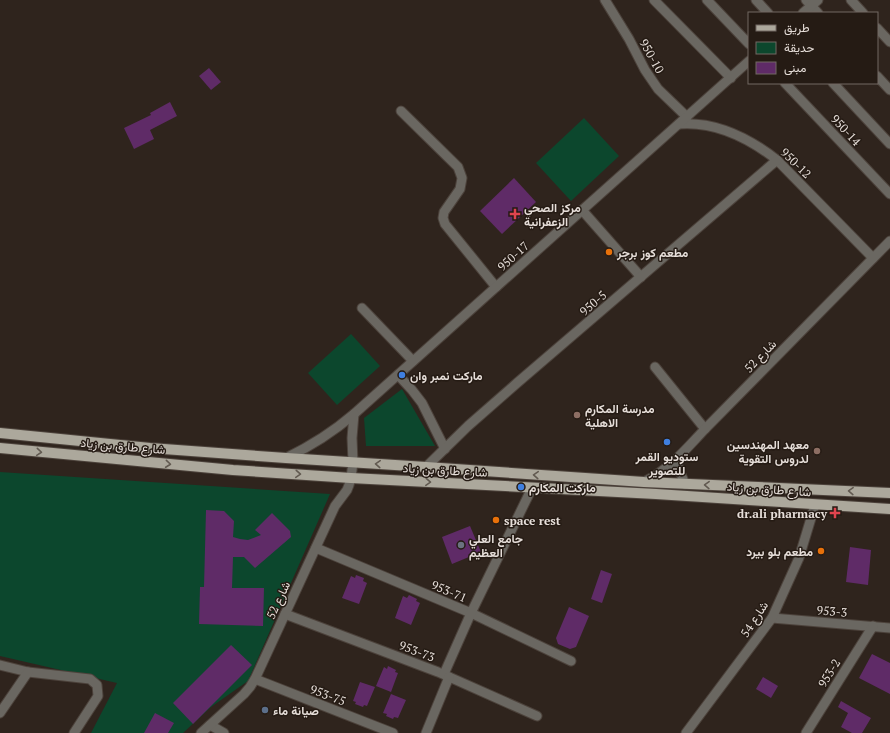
<svg xmlns="http://www.w3.org/2000/svg" width="890" height="733" viewBox="0 0 890 733" font-family="'PT Serif',Vazirmatn,serif">
<rect width="100%" height="100%" fill="#2f241d"/>
<g fill="#0c472d">
<polygon points="584,118 619,156 571,201 536,163"/>
<polygon points="351,334 380,366 337,405 308,373"/>
<polygon points="402,389 435,446 366,446 364,418"/>
<polygon points="0,472 330,494 248,681 211,707 183,733 91,733 117,683 0,656"/>
</g>
<g fill="#5f2b67">
<polygon points="209,68 221,82 211,90 199,76"/>
<polygon points="170,102 177,116 150,130 154,139 134,149 124,128 151,115 150,113"/>
<polygon points="514,178 536,202 502,234 480,211"/>
<polygon points="206,510 224,511 234,521 233,537 240,539 248,540 261,535 255,530 272,513 290,531 291,537 255,568 244,557 233,557 232,588 264,588 263,626 199,624 200,587 204,587"/>
<polygon points="470,526 481,552 452,564 442,537"/>
<polygon points="850,547 871,550 868,585 846,582"/>
<polygon points="601,570 612,574 602,603 591,599"/>
<polygon points="356,575 364,578 363,581 367,583 359,604 342,598 351,576 355,578"/>
<polygon points="409,595 417,599 416,601 420,603 411,625 395,618 403,596 407,598"/>
<polygon points="569,607 589,616 576,647 570,649 558,644 556,638"/>
<polygon points="231,645 252,665 193,724 173,703"/>
<polygon points="872,654 890,663 890,694 859,678"/>
<polygon points="388,666 396,670 395,672 398,673 391,692 376,686 384,667 387,669"/>
<polygon points="763,677 778,686 771,698 756,689"/>
<polygon points="360,682 375,687 367,706 364,705 363,707 355,704 356,702 353,701"/>
<polygon points="391,694 406,700 398,718 394,717 393,719 386,716 387,714 383,713"/>
<polygon points="841,701 871,718 862,733 852,733 841,727 848,713 838,707"/>
<polygon points="155,713 174,723 168,733 144,733"/>
</g>
<g fill="none" stroke-linecap="round" stroke-linejoin="round">
<defs>
<g id="minor">
<polyline points="605,0 629,39 645,70 658,89 687,117"/>
<polyline points="654,0 731,78"/>
<polyline points="707,0 749,44"/>
<polyline points="756,0 768,13"/>
<polyline points="806,0 818,13"/>
<polyline points="851,0 863,13"/>
<polyline points="803,13 818,0"/>
<polyline points="877,28 890,42"/>
<polyline points="877,76 890,90"/>
<polyline points="785,83 890,194"/>
<polyline points="833,83 890,144"/>
<polyline points="401,111 458,167 462,178 460,189 444,212 443,218 445,224 496,287"/>
<path d="M679 124C716 121 749 138 777 160L873 258"/>
<polyline points="582,210 641,277"/>
<polyline points="362,308 413,361"/>
<polyline points="655,367 705,429"/>
<polyline points="398,375 412,390 422,403 445,449"/>
<path d="M286 458C311 446 333 432 354 414L749 61"/>
<polyline points="676,460 680,472 685,484"/>
<polyline points="426,467 468,426 517,383 777,160"/>
<path d="M644 482C670 469 685 450 705 429L890 241"/>
<polyline points="316,548 471,613 571,661"/>
<polyline points="285,614 438,672 537,716"/>
<polyline points="772,618 890,628"/>
<polyline points="0,665 28,672 90,679 97,685 98,696 74,733"/>
<polyline points="444,674 471,613 532,488"/>
<polyline points="255,679 393,733"/>
<polyline points="0,713 28,672"/>
<polyline points="210,725 224,733"/>
<polyline points="201,733 244,694 250,687 255,679 335,506 347,490 349,485 351,478 353,462 352,438 354,414"/>
<polyline points="426,733 449,677"/>
<polyline points="686,733 772,618 799,558 815,505"/>
<polyline points="806,733 873,626"/>
</g>
<g id="major">
<polyline points="0,433 150,448 286,458 426,467 644,482 890,493"/>
<polyline points="0,448 233,470 351,478 656,494 890,509"/>
</g>
</defs>
<use href="#minor" stroke="#4c423b" stroke-width="11"/>
<use href="#major" stroke="#4c423b" stroke-width="12"/>
<use href="#minor" stroke="#6a6761" stroke-width="9"/>
<use href="#major" stroke="#aca89c" stroke-width="10"/>
</g>
<defs><path id="oneway-chevron" d="M-2-3.5L2.5 0L-2 3.5" fill="none" stroke-width="1.6" stroke-linecap="round" stroke-linejoin="round"/></defs>
<g stroke="#625a51">
<use href="#oneway-chevron" transform="translate(39 452) rotate(5)"/>
<use href="#oneway-chevron" transform="translate(168 464) rotate(6)"/>
<use href="#oneway-chevron" transform="translate(378 464) rotate(-176)"/>
<use href="#oneway-chevron" transform="translate(298 474) rotate(4)"/>
<use href="#oneway-chevron" transform="translate(536 475) rotate(-176)"/>
<use href="#oneway-chevron" transform="translate(428 482) rotate(3)"/>
<use href="#oneway-chevron" transform="translate(707 485) rotate(-178)"/>
<use href="#oneway-chevron" transform="translate(851 491) rotate(-178)"/>
</g>
<g fill="#e0444e" stroke="#251b14" stroke-width="1.5">
<path d="M513 208h4v4h4v4h-4v4h-4v-4h-4v-4h4z"/>
<path d="M833 507h4v4h4v4h-4v4h-4v-4h-4v-4h4z"/>
</g>
<g fill="#e8710a" stroke="#251b14" stroke-width="1.5">
<circle cx="609" cy="252" r="4"/>
<circle cx="496" cy="520" r="4"/>
<circle cx="821" cy="551" r="4"/>
</g>
<g fill="#3f7fe0" stroke="#251b14" stroke-width="1.5">
<circle cx="402" cy="375" r="4"/>
<circle cx="667" cy="442" r="4"/>
<circle cx="521" cy="487" r="4"/>
</g>
<g fill="#8d6e63" stroke="#251b14" stroke-width="1.5">
<circle cx="577" cy="415" r="4"/>
<circle cx="817" cy="451" r="4"/>
</g>
<circle fill="#6b7280" stroke="#251b14" stroke-width="1.5" cx="461" cy="545" r="4"/>
<circle fill="#5c6f8a" stroke="#251b14" stroke-width="1.5" cx="265" cy="710" r="4"/>
<g text-anchor="middle" dominant-baseline="central" stroke-width="3" stroke-linejoin="round" paint-order="stroke">
<g font-size="12" fill="#e6ded9" stroke="#251b14">
<text transform="translate(652 56) rotate(61)">950-10</text>
<text transform="translate(846 130) rotate(47)">950-14</text>
<text transform="translate(796 163) rotate(44)">950-12</text>
<text transform="translate(513 256) rotate(-42)">950-17</text>
<text transform="translate(593 303) rotate(-41)">950-5</text>
<text transform="translate(760 356) rotate(-46)">شارع 52</text>
<text transform="translate(123 446) rotate(5)">شارع طارق بن زياد</text>
<text transform="translate(445 470) rotate(3)">شارع طارق بن زياد</text>
<text transform="translate(769 489) rotate(4)">شارع طارق بن زياد</text>
<text transform="translate(449 591) rotate(23)">953-71</text>
<text transform="translate(278 600) rotate(-65)">شارع 52</text>
<text transform="translate(832 611) rotate(5)">953-3</text>
<text transform="translate(754 619) rotate(-57)">شارع 54</text>
<text transform="translate(417 651) rotate(21)">953-73</text>
<text transform="translate(829 673) rotate(-58)">953-2</text>
<text transform="translate(328 695) rotate(21)">953-75</text>
</g>
<g font-size="12" font-weight="bold" fill="#e6ded9" stroke="#251b14" text-anchor="start">
<text x="524" y="207">مركز الصحي<tspan x="524" dy="14">الزعفرانية</tspan></text>
<text x="617" y="252">مطعم كوز برجر</text>
<text x="410" y="375">ماركت نمبر وان</text>
<text x="585" y="408">مدرسة المكارم<tspan x="585" dy="14">الاهلية</tspan></text>
<text x="809" y="444" text-anchor="end">معهد المهندسين<tspan x="809" dy="14">لدروس التقوية</tspan></text>
<text x="667" y="456" text-anchor="middle">ستوديو القمر<tspan x="667" dy="14">للتصوير</tspan></text>
<text x="529" y="487">ماركت المكارم</text>
<text x="827" y="513" text-anchor="end">dr.ali pharmacy</text>
<text x="504" y="520">space rest</text>
<text x="469" y="538">جامع العلي<tspan x="469" dy="14">العظيم</tspan></text>
<text x="813" y="551" text-anchor="end">مطعم بلو بيرد</text>
<text x="273" y="710">صيانة ماء</text>
</g>
</g>
<rect x="748" y="12" width="130" height="72" fill="#251b14" stroke="#726963"/>
<rect x="756" y="25" width="20" height="6" fill="#aca89c" stroke="#726963"/>
<text x="784" y="32" font-size="12" fill="#e6ded9">طريق</text>
<rect x="756" y="42" width="20" height="12" fill="#0c472d" stroke="#726963"/>
<text x="784" y="52" font-size="12" fill="#e6ded9">حديقة</text>
<rect x="756" y="62" width="20" height="12" fill="#5f2b67" stroke="#726963"/>
<text x="784" y="72" font-size="12" fill="#e6ded9">مبنى</text>
</svg>
